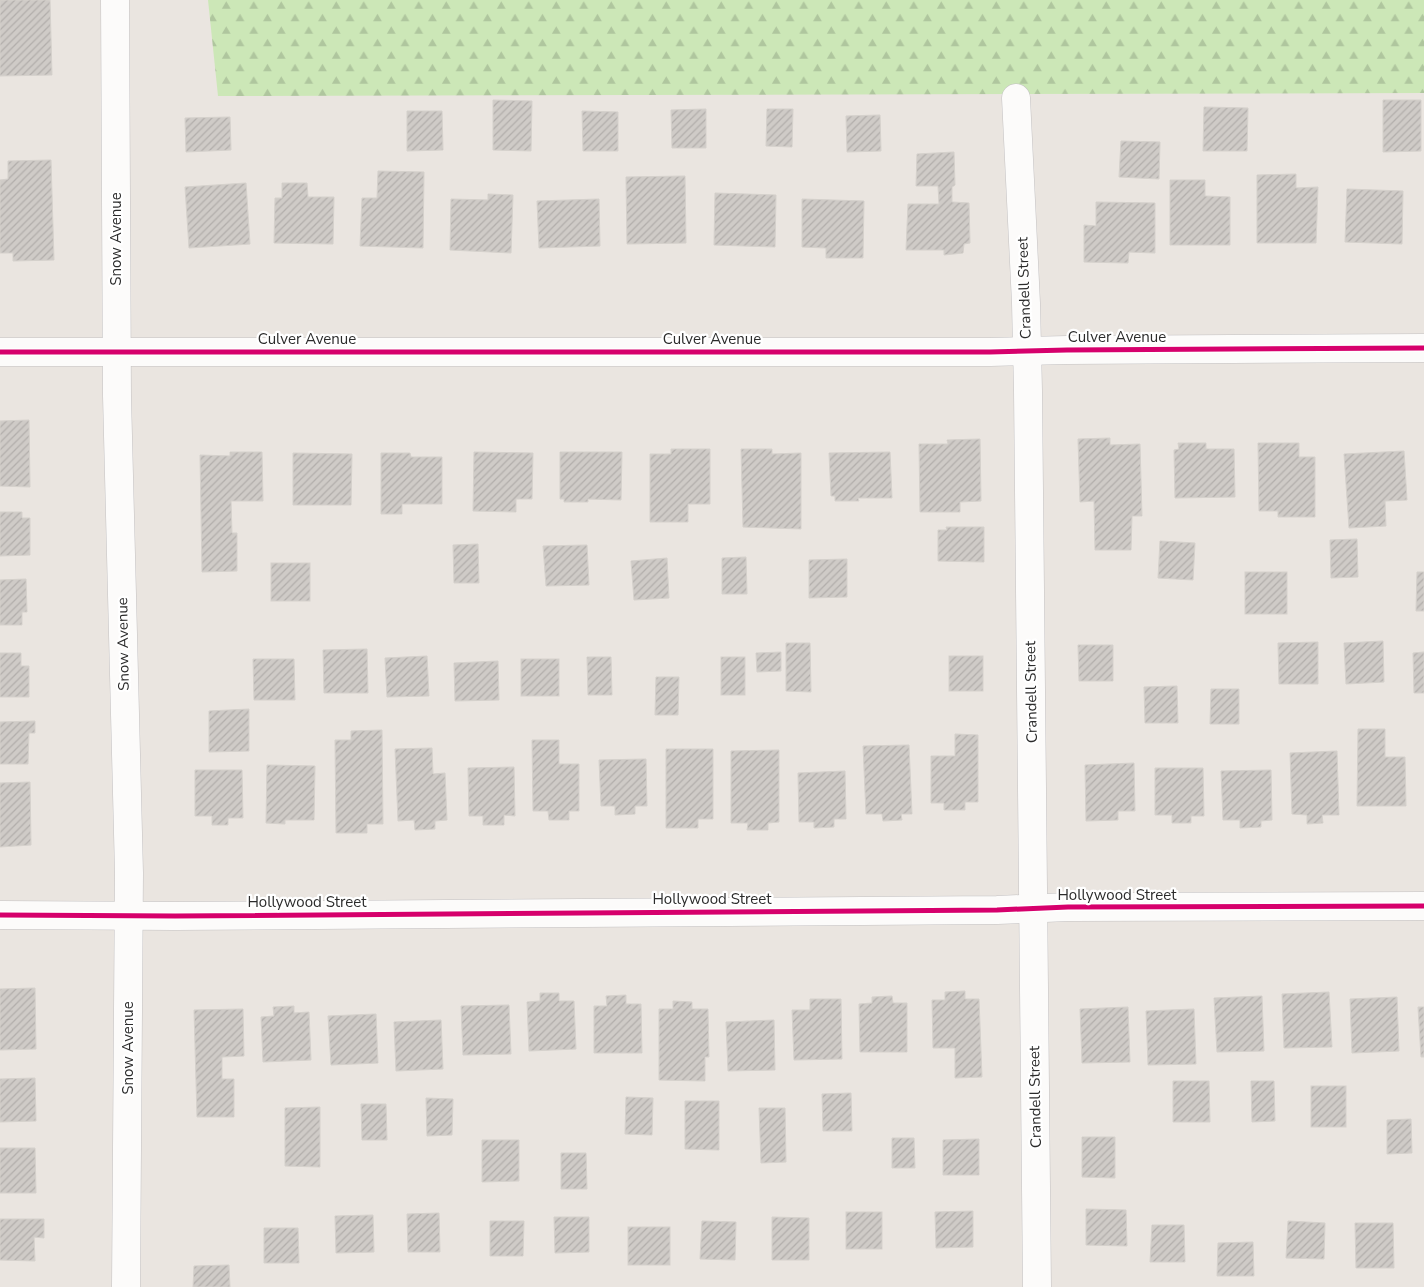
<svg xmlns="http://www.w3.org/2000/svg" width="1424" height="1287" viewBox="0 0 1424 1287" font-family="'Nunito Sans',sans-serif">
<defs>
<pattern id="forest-firs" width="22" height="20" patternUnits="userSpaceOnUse" patternTransform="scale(1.25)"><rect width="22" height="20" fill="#cce7b7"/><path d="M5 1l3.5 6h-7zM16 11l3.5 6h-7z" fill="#afc69e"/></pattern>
<pattern id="building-hatch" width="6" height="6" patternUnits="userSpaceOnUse" patternTransform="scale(1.25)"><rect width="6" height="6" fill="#cfcbc7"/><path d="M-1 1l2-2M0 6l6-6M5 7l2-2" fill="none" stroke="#b2aeab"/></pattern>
</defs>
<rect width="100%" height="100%" fill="#eae5e0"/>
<polygon fill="url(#forest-firs)" points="208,0 1424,0 1424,93 218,96"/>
<g fill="url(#building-hatch)" stroke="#d5d1cc">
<polygon points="0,0 50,0 52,75 0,76"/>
<polygon points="493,100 532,101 531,151 493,150"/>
<polygon points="1383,100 1421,100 1421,151 1383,152"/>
<polygon points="1204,107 1248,108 1247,151 1203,151"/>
<polygon points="706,109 706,148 672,148 671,110"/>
<polygon points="767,109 793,109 792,147 766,146"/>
<polygon points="407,111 442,111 443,150 407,151"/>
<polygon points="582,111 618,112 618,151 583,151"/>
<polygon points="880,115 881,151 847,152 846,116"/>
<polygon points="230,117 231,150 186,152 185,118"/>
<polygon points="1121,141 1160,142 1159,179 1119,177"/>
<polygon points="954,152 955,185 952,187 952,202 969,203 970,243 964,244 963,253 944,255 944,250 906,250 908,204 939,204 938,186 916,186 917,154"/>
<polygon points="51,160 54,260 13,261 13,253 0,253 0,180 8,179 8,161"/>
<polygon points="378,171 424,172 423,248 360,246 362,198 377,198"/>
<polygon points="1296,174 1296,188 1318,187 1316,243 1257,243 1257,175"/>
<polygon points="685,176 686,243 627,244 626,177"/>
<polygon points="1170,180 1205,180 1205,196 1230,197 1230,245 1170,245"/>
<polygon points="246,183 250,244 189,248 185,187"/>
<polygon points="282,183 307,183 308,197 334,197 333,244 274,243 275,198 282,198"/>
<polygon points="1347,189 1403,191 1402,244 1345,242"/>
<polygon points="715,193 776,195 775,247 714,245"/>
<polygon points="488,194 513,195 511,253 450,250 451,199 488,200"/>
<polygon points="599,199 600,246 539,248 537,201"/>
<polygon points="802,199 864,201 863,258 826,258 826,248 802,247"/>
<polygon points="1096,202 1155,203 1155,253 1129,252 1128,263 1084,262 1084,225 1096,226"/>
<polygon points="29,420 30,487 0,486 0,421"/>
<polygon points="1110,438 1110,445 1140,444 1142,516 1132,516 1131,550 1095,550 1094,501 1080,502 1078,439"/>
<polygon points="980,439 981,501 960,502 960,512 920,512 919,444 948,444 947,440"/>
<polygon points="1178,443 1206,443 1206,449 1234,449 1235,497 1175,498 1174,450 1179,449"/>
<polygon points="1258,443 1299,443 1299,457 1315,457 1315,517 1278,517 1278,511 1259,511"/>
<polygon points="671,449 710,449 710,504 688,504 688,522 650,522 650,454 671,454"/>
<polygon points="741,449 772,449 772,454 801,453 801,529 743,527"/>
<polygon points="1404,451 1407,500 1385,501 1386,526 1349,528 1344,454"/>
<polygon points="230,452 262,452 263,501 231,501 232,533 237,533 237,571 202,572 200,455 230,456"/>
<polygon points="474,452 533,453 532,499 516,499 516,512 473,511"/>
<polygon points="560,452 622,452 621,500 588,499 588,502 564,502 564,499 560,499"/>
<polygon points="890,452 892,498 858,498 859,501 835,501 835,496 831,496 829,453"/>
<polygon points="293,453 352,454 351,505 293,505"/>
<polygon points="381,453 410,453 411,457 442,457 442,504 402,504 402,514 381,514"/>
<polygon points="0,512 22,512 22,518 30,518 30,555 0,556"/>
<polygon points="946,527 984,527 984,562 938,561 938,530 947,530"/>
<polygon points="1357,539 1358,577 1331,578 1330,540"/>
<polygon points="1160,541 1195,543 1193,580 1158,578"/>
<polygon points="478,544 479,583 454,583 453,545"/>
<polygon points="587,545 589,585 546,586 543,546"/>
<polygon points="746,557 747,594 722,594 722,558"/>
<polygon points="667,558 669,598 634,600 631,561"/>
<polygon points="847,559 847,597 809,598 809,560"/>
<rect x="271" y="563" width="39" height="38"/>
<rect x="1245" y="572" width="42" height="42"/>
<polygon points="1417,572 1424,572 1424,611 1416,611"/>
<polygon points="26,579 27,612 22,612 22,625 0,625 0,580"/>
<polygon points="1383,641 1384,682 1346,684 1344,643"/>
<polygon points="1318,642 1318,684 1279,684 1278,643"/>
<polygon points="786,643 810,643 811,692 786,691"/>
<polygon points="1078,645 1113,645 1113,681 1079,681"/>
<polygon points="367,649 368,693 324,693 323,650"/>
<polygon points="781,652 781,671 757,672 756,653"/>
<polygon points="1424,652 1424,693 1414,693 1413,653"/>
<polygon points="0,653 21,653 21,666 29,666 29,697 0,697"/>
<polygon points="427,656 429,696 387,697 385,658"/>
<rect x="949" y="656" width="34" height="35"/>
<polygon points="587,657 611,657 612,695 588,695"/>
<rect x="721" y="657" width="24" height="38"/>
<polygon points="253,659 294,659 295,700 254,700"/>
<rect x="521" y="659" width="38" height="37"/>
<polygon points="498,661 499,700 455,701 454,663"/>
<polygon points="656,677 679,677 678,715 655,715"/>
<polygon points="1177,686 1178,723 1145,723 1144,687"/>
<polygon points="1211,689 1239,689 1239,724 1210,724"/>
<polygon points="249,709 249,751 209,752 209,711"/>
<polygon points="35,721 35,733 29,733 28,764 0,764 0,722"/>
<polygon points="1358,729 1385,729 1385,757 1405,757 1406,806 1357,806"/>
<polygon points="382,730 383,824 367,824 367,833 336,833 335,740 351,740 351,731"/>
<polygon points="955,734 978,735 978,802 965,802 965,810 944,810 944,803 931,803 931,756 955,756"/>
<polygon points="532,740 559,740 559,764 579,764 579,811 569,811 569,820 549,820 548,811 533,811"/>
<polygon points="909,745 912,814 901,814 902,820 883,821 882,814 866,814 863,746"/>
<polygon points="432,748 433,774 445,773 447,820 435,821 435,829 415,830 414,820 398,821 395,749"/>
<polygon points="666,749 713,749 713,819 698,819 698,828 666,828"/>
<polygon points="779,750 779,822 768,823 768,830 747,830 748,823 731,823 731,751"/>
<polygon points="1337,751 1339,815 1322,815 1323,823 1307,824 1307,815 1292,814 1290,753"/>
<polygon points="646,759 647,806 635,806 635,814 615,815 615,806 601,806 599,760"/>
<polygon points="1134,763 1135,811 1118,811 1118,820 1086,821 1085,765"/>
<polygon points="267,765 315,766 314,820 285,820 285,824 266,823"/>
<polygon points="514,767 515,816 504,815 504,825 483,825 483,816 469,816 468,768"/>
<polygon points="1155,768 1203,768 1204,816 1191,816 1191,823 1172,823 1172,815 1155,815"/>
<polygon points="195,770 242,770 243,818 228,818 228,825 212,825 212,816 195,816"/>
<polygon points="1271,770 1272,820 1261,821 1261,827 1240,828 1240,820 1223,820 1221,771"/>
<polygon points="845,771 846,819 834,819 834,827 814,828 814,822 799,822 798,773"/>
<polygon points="30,782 31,845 0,847 0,783"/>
<polygon points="35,988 36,1049 0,1050 0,989"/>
<polygon points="965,991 965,999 979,999 982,1077 955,1078 955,1048 933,1048 932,1000 945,1000 945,992"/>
<polygon points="1329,992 1332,1047 1284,1048 1282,994"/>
<polygon points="540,993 559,993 559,1001 574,1001 576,1049 529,1051 527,1002 540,1001"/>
<polygon points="626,995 626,1004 641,1004 642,1053 594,1053 594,1006 607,1006 606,996"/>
<polygon points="892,996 893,1003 907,1003 907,1052 860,1052 859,1004 872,1003 872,997"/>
<polygon points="1262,996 1264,1051 1217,1052 1214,998"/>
<polygon points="1397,997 1399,1051 1352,1053 1350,999"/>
<polygon points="810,999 841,999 842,1059 794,1060 792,1010 810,1010"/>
<polygon points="673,1001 692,1002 692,1009 708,1009 709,1057 705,1057 705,1081 659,1080 659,1009 673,1009"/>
<polygon points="509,1005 511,1054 463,1055 461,1006"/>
<polygon points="294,1006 294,1013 309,1012 311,1060 263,1062 261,1017 274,1016 273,1007"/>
<polygon points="1128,1007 1130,1062 1082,1063 1080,1009"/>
<polygon points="1418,1007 1424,1007 1424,1057 1421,1057"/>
<polygon points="243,1009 244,1056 222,1057 222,1079 234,1079 234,1117 197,1117 194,1010"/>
<polygon points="1194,1009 1196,1064 1148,1065 1146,1011"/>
<polygon points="376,1014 378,1063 331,1065 328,1016"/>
<polygon points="441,1020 443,1069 396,1071 394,1022"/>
<polygon points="774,1020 775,1070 728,1071 726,1022"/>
<polygon points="35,1078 36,1121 0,1122 0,1079"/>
<polygon points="1173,1081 1209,1081 1210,1122 1173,1122"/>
<polygon points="1251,1081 1274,1081 1275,1121 1252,1122"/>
<rect x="1311" y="1086" width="35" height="41"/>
<polygon points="851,1093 852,1131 823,1131 822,1094"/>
<polygon points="626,1097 653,1098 652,1135 625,1134"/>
<polygon points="426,1098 453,1099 452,1135 427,1136"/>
<polygon points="685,1101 719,1101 719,1150 685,1149"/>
<polygon points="361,1104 386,1104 387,1140 362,1140"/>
<polygon points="320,1107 320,1167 285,1166 285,1108"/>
<polygon points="759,1108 785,1108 786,1162 761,1163"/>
<polygon points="1411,1119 1412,1153 1387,1154 1387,1120"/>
<polygon points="1082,1137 1115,1137 1115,1178 1082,1177"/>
<polygon points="892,1138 914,1138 915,1168 892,1168"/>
<polygon points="979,1139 979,1175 943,1175 943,1140"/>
<polygon points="482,1140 519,1140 519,1181 482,1182"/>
<polygon points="0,1148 35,1148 36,1193 0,1193"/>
<polygon points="561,1153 586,1153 587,1189 561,1189"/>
<polygon points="1086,1209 1126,1210 1127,1246 1086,1245"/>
<polygon points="973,1211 973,1247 936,1248 935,1212"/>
<rect x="846" y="1212" width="36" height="37"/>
<polygon points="439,1213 440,1252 408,1252 407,1214"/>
<polygon points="373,1215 374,1252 336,1253 335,1216"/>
<polygon points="554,1217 589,1217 589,1252 555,1253"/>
<polygon points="772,1217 809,1218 809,1260 772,1260"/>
<polygon points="0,1219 44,1219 44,1238 34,1237 35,1261 0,1260"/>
<polygon points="490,1221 524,1221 523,1256 490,1256"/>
<polygon points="702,1221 736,1222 735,1260 700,1259"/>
<polygon points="1288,1221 1325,1223 1324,1259 1286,1258"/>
<polygon points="1355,1223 1393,1223 1394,1268 1356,1268"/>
<polygon points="1152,1225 1184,1225 1185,1262 1150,1262"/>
<rect x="628" y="1227" width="42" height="38"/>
<polygon points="264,1228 298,1228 299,1263 264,1263"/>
<polygon points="1253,1242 1254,1276 1217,1276 1218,1243"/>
<polygon points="229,1265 230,1287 193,1287 194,1266"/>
</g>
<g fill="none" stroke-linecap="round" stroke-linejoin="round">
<defs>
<g id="street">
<polyline points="115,0 117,396 129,873 126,1287"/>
<polyline points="1016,98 1026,303 1028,391 1037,1287"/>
<polyline points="0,352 990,352 1067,350 1424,348"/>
<polyline points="0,915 175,916 997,910 1068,907 1424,906"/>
</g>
</defs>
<use href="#street" stroke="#c3c1c2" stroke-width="29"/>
<use href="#street" stroke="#fcfbfa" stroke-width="28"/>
<defs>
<g id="cycleway">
<polyline points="0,352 990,352 1067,350 1424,348"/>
<polyline points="0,915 175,916 997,910 1068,907 1424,906"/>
</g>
</defs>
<use href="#cycleway" stroke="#fff" stroke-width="8"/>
<use href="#cycleway" stroke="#d6006c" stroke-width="5"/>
</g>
<g text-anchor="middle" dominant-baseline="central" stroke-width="4.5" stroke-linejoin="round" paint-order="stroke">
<g font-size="15" fill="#2b2b2b" stroke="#fff">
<text transform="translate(116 239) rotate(-90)">Snow Avenue</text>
<text transform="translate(1024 288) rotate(-92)">Crandell Street</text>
<text x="1117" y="337">Culver Avenue</text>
<text x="307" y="339">Culver Avenue</text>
<text x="712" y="339">Culver Avenue</text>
<text transform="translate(123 644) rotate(-91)">Snow Avenue</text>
<text transform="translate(1031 692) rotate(-91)">Crandell Street</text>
<text x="1117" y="895">Hollywood Street</text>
<text x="712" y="899">Hollywood Street</text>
<text x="307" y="902">Hollywood Street</text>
<text transform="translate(128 1048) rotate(-90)">Snow Avenue</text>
<text transform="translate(1035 1097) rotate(-91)">Crandell Street</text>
</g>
</g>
</svg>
